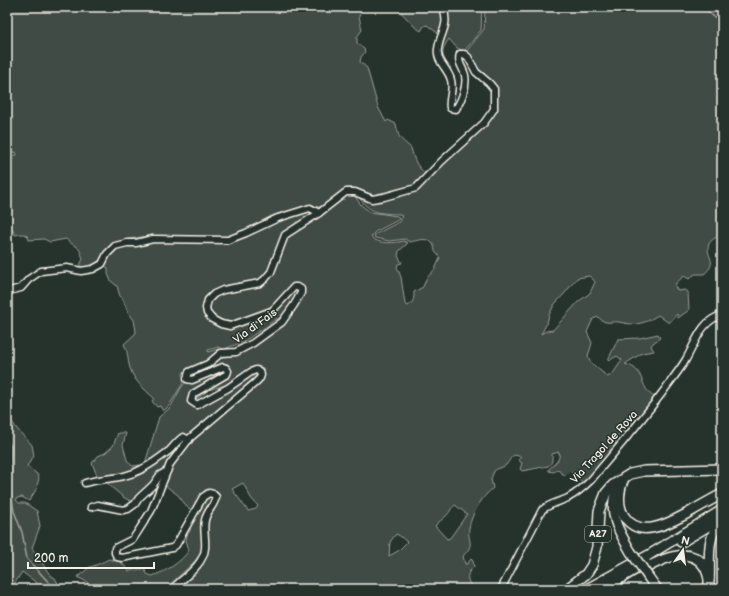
<svg xmlns="http://www.w3.org/2000/svg" width="729" height="596" viewBox="0 0 729 596" font-family="'Balsamiq Sans',sans-serif">
<rect width="100%" height="100%" fill="#26332d"/>
<filter id="ink" filterUnits="userSpaceOnUse"><feTurbulence type="fractalNoise" baseFrequency=".025" numOctaves="2"/><feDisplacementMap in="SourceGraphic" scale="8" xChannelSelector="R" yChannelSelector="G"/><feConvolveMatrix kernelMatrix="1 2 1 2 8 2 1 2 1" color-interpolation-filters="sRGB"/></filter>
<g filter="url(#ink)">
<g fill="#414b45" stroke="#9a9e96" fill-rule="evenodd">
<path d="M7 7H363L359 16 362 30 357 37V43L364 49 365 52 361 57 360 62 367 68 378 107 386 122 388 120 396 124C397 127 397 130 398 133 399 139 407 144 411 148 414 159 416 166 425 173L416 183 409 186 373 195 354 188H347L322 206 319 207H312C299 210 284 211 271 216 264 219 260 225 254 228 247 231 238 235 231 236 220 239 206 237 195 237 170 235 143 234 119 242 99 248 105 269 79 267L83 259C78 242 76 249 66 239L50 242 44 239 29 240C27 232 22 234 15 235 14 231 12 228 7 228V156L17 155 16 152 7 153Z"/>
<polygon points="396,7 442,7 444,14 440,35 427,25 424,26 421,31 415,27"/>
<path d="M445 7H482L481 30 466 49 464 51 457 48 449 39C440 51 441 56 451 68L449 71 440 56Z"/>
<path d="M485 7H722V234C718 237 711 239 709 244 704 256 720 261 704 274H695L689 279 684 276 676 283 675 287 678 291 684 290 688 292 689 310 678 318 677 314 669 323 658 315C644 324 636 326 619 322 615 321 610 323 606 322 604 322 600 319 598 317L593 319 587 332 592 343 588 356 591 363 608 377 614 372 622 360 617 356 610 360H608L618 339 640 338 658 334 660 338 653 343 651 346 654 351 642 353 625 364C646 369 638 386 654 397L629 432H622L618 435 616 438 615 449 584 483 570 471 566 475H564L558 470 553 472 549 471V469C554 464 561 460 559 452L552 454C552 459 553 463 548 466L522 471 520 469 522 463 518 460 521 457C510 452 512 459 506 465 502 468 497 468 494 471L491 479 493 488C481 498 472 513 469 528 467 542 476 543 463 556L465 564H467L471 559 473 561 474 567C465 574 466 582 475 589H171L186 576 206 547 208 516 219 496 217 492 212 489 205 490 193 510 188 508 178 495 162 483 168 472 187 444 263 378 265 372 263 368 256 366 228 384 209 390 195 400 192 397 230 370 228 364 223 363 218 367 191 377 188 376 218 357 234 352 279 324 304 289 301 284H293L272 306 232 321H226L219 319 208 310 212 295 263 281 285 239 319 212 352 192 361 205 370 212 397 216 400 218 398 220 375 232 372 235 371 237C379 245 394 243 404 241L408 243 399 251 398 256 402 263 398 264 397 267 401 277 405 304 408 306C414 302 414 298 414 292L423 287 426 279 435 269 440 258C439 256 438 255 436 253 434 251 435 247 433 244 428 236 416 241 410 242L405 239 389 241 375 238 374 235 399 222 401 219 402 216 399 214C375 213 369 213 355 192L372 198 415 187 490 116 494 85 490 80 476 68 466 52 484 29ZM589 276 593 279 595 282 590 293 578 302 553 330 546 331 541 334 547 323 549 315 554 305 565 293 577 278ZM243 483 251 498 258 506 256 509 248 511 232 489ZM455 505 467 514 450 538 447 539 435 526C438 521 443 520 447 515 451 511 450 509 455 505ZM396 534 400 536 407 542 398 551 389 556 390 542Z"/>
<path d="M310 208 313 213 312 214 282 236 280 240C274 251 273 269 263 277 251 286 190 284 206 313L227 324 272 309 298 288V292L285 313 278 319H276L267 326 243 342 224 349 218 347 208 350V352L218 349 220 351 206 362 185 371 182 375 185 380 168 407 163 411 160 406 157 407 152 401 154 398C144 389 134 381 130 368 127 359 129 354 124 344L135 334 136 331 134 320 128 312 123 300 120 296 117 286 111 281 108 274V268L105 266V257L110 249 134 242 226 240 256 230Z"/>
<path d="M224 367 225 371 190 393 188 397V401L195 404C214 391 235 382 255 371L258 374 227 403 187 436 176 442 144 467 159 417 170 408 181 388 187 381Z"/>
<polygon points="7,415 17,429 32,445 34,456 27,466 37,474 39,478 36,490 29,501 22,497 17,498 16,500 19,503 25,503 37,511 40,526 32,548 50,575 55,578 61,589 40,589 37,583 22,572 11,589 7,589"/>
<polygon points="118,433 126,433 123,445 127,460 132,466 140,465 142,468 131,474 98,478 92,463 98,456 105,453 113,446"/>
<polygon points="178,444 165,469 134,503 123,497 109,485 107,482 109,480 120,479"/>
<path d="M205 495 215 497 207 510 203 543 201 554 192 564 165 589H88L87 582 77 577C82 575 85 570 90 567 97 565 103 562 109 559L121 562 129 571 141 569 145 570 147 574 152 576C165 572 182 562 189 550L186 540 187 535 190 531 191 520Z"/>
</g>
<g fill="none" stroke-linecap="round" stroke-linejoin="round">
<g stroke="#9fa39b" stroke-width="1.5">
<polyline points="703,7 713,16 722,21"/>
<polyline points="7,438 11,447 9,483 14,511 22,532 27,559 55,589"/>
</g>
<defs>
<g id="minor">
<polyline points="7,290 9,291 21,288 29,279 41,271 67,268 81,271 93,269 102,264 107,254 115,246 127,243 136,243 153,239 228,240 246,233 278,218 310,208 319,213"/>
<path d="M85 483C105 477 123 480 142 469 152 464 161 457 170 450 174 446 178 440 183 437L189 440"/>
<polyline points="91,507 98,505 123,510 128,509 135,504 139,498 153,485 160,475 167,471"/>
<path d="M172 589C183 578 204 565 205 548 206 539 203 529 205 520 207 511 214 506 216 497L213 494 209 493 203 497 176 545 172 548 122 558 117 557 115 553V548L133 539 137 533 151 511 170 464 190 438 255 383 260 378 261 375 259 371 256 370 251 372 228 388 197 405 191 401 193 394 227 374 228 371 226 368 223 367 192 380 187 379 189 372 208 364 221 353 236 352 253 343 282 322 294 305 301 293V289L297 287H294L272 311 230 326 221 324 212 319 207 313 206 308 208 300 214 294 223 290 260 283 265 279 271 272 285 235 319 213 346 192H355L372 199 384 197 416 188 442 161 484 123 494 109V89L489 83 476 72 468 57 464 54H460C457 63 463 67 465 75 467 86 462 99 456 109L450 108C448 99 454 90 451 80 448 68 436 62 438 49 440 32 450 27 443 7"/>
<path d="M501 589 542 510C549 504 559 502 568 498 577 493 584 487 591 480 617 449 644 418 668 385 674 377 680 369 685 361 696 343 700 321 722 315"/>
</g>
<g id="highway">
<path d="M624 478C619 489 617 505 624 516 640 541 671 522 690 512 700 506 711 500 722 494"/>
<path d="M616 491C608 515 619 532 631 552"/>
<polyline points="681,542 722,518"/>
<path d="M643 570C666 556 701 542 709 579"/>
<polyline points="649,578 657,589"/>
<polyline points="567,589 586,574 592,565 597,547 599,511 606,493 613,485 630,474 644,471 722,469"/>
<polyline points="587,589 649,555 722,510"/>
<polyline points="603,589 646,563"/>
<path d="M708 589C713 566 702 540 722 521"/>
</g>
</defs>
<use href="#minor" stroke="#f4f1e8" stroke-width="9"/>
<use href="#highway" stroke="#f4f1e8" stroke-width="12"/>
<use href="#minor" stroke="#26332d" stroke-width="6"/>
<use href="#highway" stroke="#26332d" stroke-width="9"/>
<defs>
<polyline id="highway-bridge" points="631,552 649,578"/>
</defs>
<use href="#highway-bridge" stroke="#f4f1e8" stroke-width="12" stroke-linecap="butt"/>
<use href="#highway-bridge" stroke="#26332d" stroke-width="9"/>
</g>
</g>
<g text-anchor="middle" dominant-baseline="central" stroke-width="3" stroke-linejoin="round" paint-order="stroke">
<rect fill="#26332d" stroke="#b6b8b0" stroke-width="1" x="585" y="526" width="26" height="16" rx="3"/>
<g font-size="10" font-weight="bold" fill="#f4f1e8">
<text x="598" y="534">A27</text>
</g>
<g font-size="11" fill="#f4f1e8" stroke="#26332d">
<text transform="translate(255 326) rotate(-36)">Via di Fais</text>
<text transform="translate(604 447) rotate(-48)">Via Tragol de Rova</text>
</g>
</g>
<rect width="729" height="596" fill="none" stroke="#26332d" stroke-width="24"/>
<rect x="12" y="12" width="705" height="572" fill="none" stroke="#f4f1e8" stroke-width="1.5" filter="url(#ink)"/>
<g transform="translate(683 550) rotate(14)" stroke="#26332d" stroke-width="3" paint-order="stroke">
<path d="M0-3L7 15L0 10L-7 15Z" fill="#f4f1e8"/>
<text y="-6" font-size="11" font-weight="bold" text-anchor="middle" fill="#f4f1e8">N</text>
</g>
<path d="M28 562v6h126v-6" fill="none" stroke="#f4f1e8" stroke-width="2"/>
<text x="34" y="562" font-size="12" fill="#f4f1e8" stroke="#26332d" stroke-width="3" paint-order="stroke">200 m</text>
</svg>
